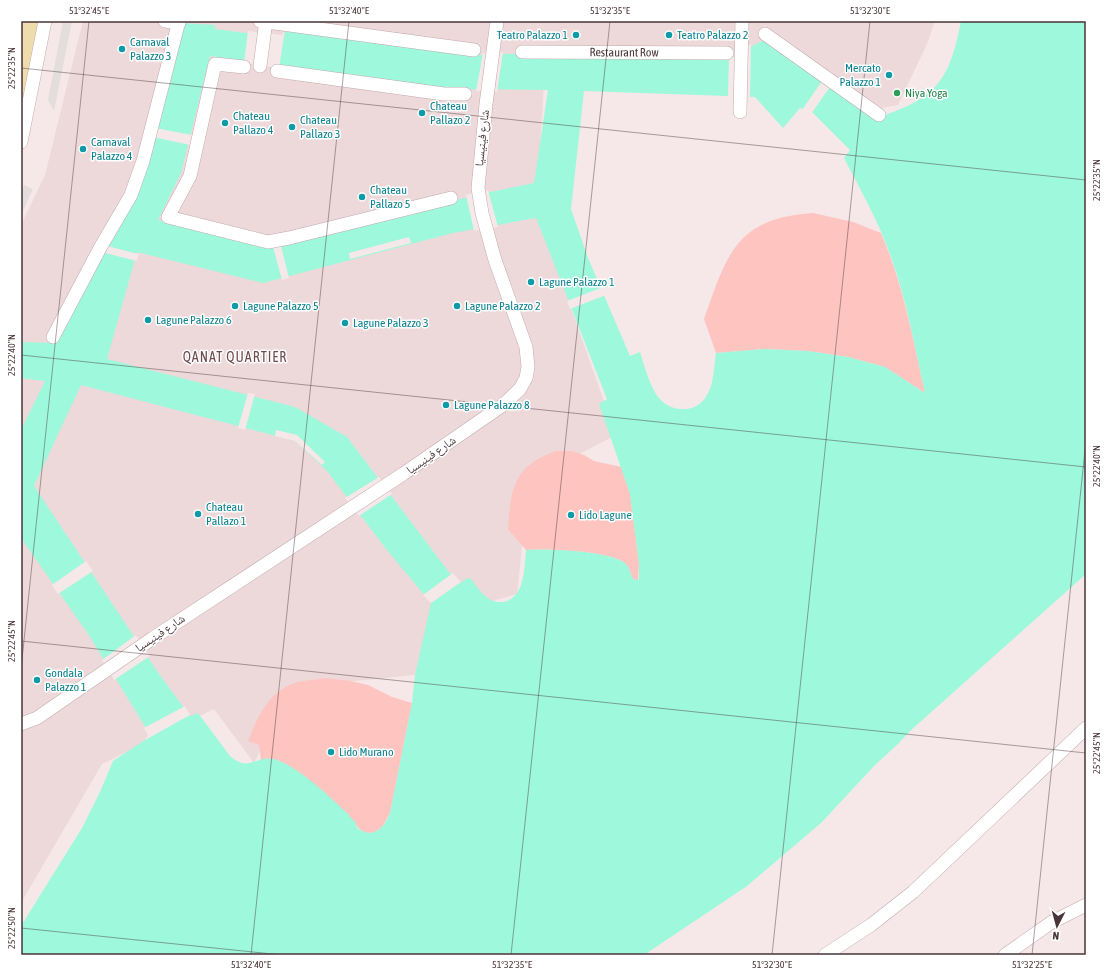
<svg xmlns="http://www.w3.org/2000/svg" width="1107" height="976" viewBox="0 0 1107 976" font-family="'Asap Condensed','Noto Naskh Arabic',sans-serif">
<rect width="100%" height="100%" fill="#f6e8e8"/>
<polygon fill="#eed9da" points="83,21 935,21 928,42 898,105 882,108 768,38 732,56 546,53 536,209 616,435 529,480 517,594 429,620 415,675 325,684 284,701 254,763 214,709 102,764 21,903 21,225 45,175"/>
<polygon fill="#eedcac" points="21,21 41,21 21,114"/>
<g fill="#fdc4c0">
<path d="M813 213 853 222 881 233C903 284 913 339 925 393L885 367 848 357 808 351 765 349 716 353 704 319C727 254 736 218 813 213Z"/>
<path d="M556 451H571L584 455 594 461 621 467 630 494 639 564 638 580 633 579C630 573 630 568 625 563 610 551 546 548 526 550L508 529C511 487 514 466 556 451Z"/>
<path d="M325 678 351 681 368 685 392 697 412 703 390 813 382 827 373 833C364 833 358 830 355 822L273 759 261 760 259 745 248 741C258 716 269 690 298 682 306 680 316 680 325 678Z"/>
</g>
<g fill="#e3ddde">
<polygon points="63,21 72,21 54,111 48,100"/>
<polygon points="24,185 33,189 21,215 21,191"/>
</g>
<path fill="#9ef8dc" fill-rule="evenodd" d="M961 21H1086V574L910 731 898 744 875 765 821 823 747 886 644 955H21V926L82 828 100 792 113 761 151 736 88 634 21 538V430L45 381 21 378V342L57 343 110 242 181 23 215 25V29L284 38 285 31 481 55 503 54 732 56 768 38 885 115C940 96 950 76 961 21ZM210 56 451 89 548 90 534 183 485 193 268 246 158 220 181 173ZM584 91 755 97 783 128 800 108 812 112 850 150 844 158C861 191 880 224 892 260 907 302 915 348 925 393L885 367 848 357 808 351 765 349 716 353C714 366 714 384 707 395 703 403 694 409 685 409 654 411 648 376 640 352L630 356 588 258 571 209ZM536 218 607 399 599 404 630 494 639 564V580L633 579C630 573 630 568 625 563 610 551 546 548 526 550 525 560 525 571 522 581 518 600 501 609 485 596 480 592 476 585 471 579L468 578 458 584 347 437 295 407 107 359 137 252 263 283 453 233ZM81 385 295 441 327 471 386 549 431 603 415 675 412 703 390 813C386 823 380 833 368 833L358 829 355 822 347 813C330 797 296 764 273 759 256 755 249 773 230 756L198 713 190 716 157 671 34 486Z"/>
<g fill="#f6e8e8">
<polygon points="285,29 279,68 244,63 248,31 282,35"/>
<polygon points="751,44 750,99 728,98 729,54"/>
<polygon points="503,52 497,92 476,91 483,53"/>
<polygon points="824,78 832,84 811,114 802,110"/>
<polygon points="155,128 192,135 190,145 153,137"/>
<polygon points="488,190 498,227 474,231 466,195"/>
<polygon points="409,237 411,243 350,259 349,253"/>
<polygon points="280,242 289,278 282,280 272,243"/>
<polygon points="107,246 142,255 138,255 137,261 105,253"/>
<polygon points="603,287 606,295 570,309 567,301"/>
<polygon points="248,393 255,394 245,430 238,428"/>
<polygon points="276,430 297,435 325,462 322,465 295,441 275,436"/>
<polygon points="379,477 392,494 359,516 345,498"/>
<polygon points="86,561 93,571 58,594 52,585"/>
<polygon points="453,573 461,582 431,603 423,595"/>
<polygon points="136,635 150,656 114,680 102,660"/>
<polygon points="185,706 190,715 145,740 148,735 144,728"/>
</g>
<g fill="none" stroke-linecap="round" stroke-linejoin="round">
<defs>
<g id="street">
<polyline points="165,21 179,23"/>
<polyline points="260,21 474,50"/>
<polyline points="765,34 879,115"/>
<path id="s1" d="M522 52 727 53"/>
<polyline points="260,66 265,28"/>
<polyline points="244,67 215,64 190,176 168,217 268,242 289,238 451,198"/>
<polyline points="277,71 444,94 465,94"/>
<polyline points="740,112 742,21"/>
<polyline points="21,142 45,21"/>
<polyline points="53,337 100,248 131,195 143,161 179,21"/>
<polyline points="21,724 37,718 153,638 403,474 503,405 520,389 526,378 528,367 526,347 495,260 482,213 478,188 486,104 497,21"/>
<polyline points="825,955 871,925 913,892 1086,728"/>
<polyline points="1005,955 1052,922 1086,905"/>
</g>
</defs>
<use href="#street" stroke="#c2a9ab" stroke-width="14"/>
<use href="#street" stroke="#fff" stroke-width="13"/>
</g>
<path fill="none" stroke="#4a3538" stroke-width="1" stroke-opacity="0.45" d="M21 68 1086 180M21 355 1086 467M21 641 1086 753M21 669 89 21M21 928 282 955M251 955 349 21M511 955 610 21M772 955 870 21M1032 955 1086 441"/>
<g fill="#0f9aa8" stroke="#fff" stroke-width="1.5">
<circle cx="576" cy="35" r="4"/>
<circle cx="669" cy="35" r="4"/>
<circle cx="122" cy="49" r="4"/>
<circle cx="889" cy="75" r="4"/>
<circle cx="422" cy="113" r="4"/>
<circle cx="225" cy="123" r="4"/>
<circle cx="292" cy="127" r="4"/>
<circle cx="83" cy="149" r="4"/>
<circle cx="362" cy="197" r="4"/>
<circle cx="531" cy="282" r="4"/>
<circle cx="235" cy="306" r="4"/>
<circle cx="457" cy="306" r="4"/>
<circle cx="148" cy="320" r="4"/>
<circle cx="345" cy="323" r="4"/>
<circle cx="446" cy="405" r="4"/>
<circle cx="198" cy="514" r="4"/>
<circle cx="571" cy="515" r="4"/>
<circle cx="37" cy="680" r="4"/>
<circle cx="331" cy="752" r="4"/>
</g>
<circle fill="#2e9e5b" stroke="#fff" stroke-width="1.5" cx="897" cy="93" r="4"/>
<g text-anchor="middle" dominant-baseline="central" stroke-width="3" stroke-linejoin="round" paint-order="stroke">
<g font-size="12" fill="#0d838f" stroke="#fff" text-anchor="start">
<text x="568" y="35" text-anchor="end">Teatro Palazzo 1</text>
<text x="677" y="35">Teatro Palazzo 2</text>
<text x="130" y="42">Carnaval<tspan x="130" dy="14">Palazzo 3</tspan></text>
<text x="881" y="68" text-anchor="end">Mercato<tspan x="881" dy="14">Palazzo 1</tspan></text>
<text x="430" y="106">Chateau<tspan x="430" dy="14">Pallazo 2</tspan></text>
<text x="233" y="116">Chateau<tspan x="233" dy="14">Pallazo 4</tspan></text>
<text x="300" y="120">Chateau<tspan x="300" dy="14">Pallazo 3</tspan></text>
<text x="91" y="142">Carnaval<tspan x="91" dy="14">Palazzo 4</tspan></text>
<text x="370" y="190">Chateau<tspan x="370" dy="14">Pallazo 5</tspan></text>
<text x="539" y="282">Lagune Palazzo 1</text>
<text x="243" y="306">Lagune Palazzo 5</text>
<text x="465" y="306">Lagune Palazzo 2</text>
<text x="156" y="320">Lagune Palazzo 6</text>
<text x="353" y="323">Lagune Palazzo 3</text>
<text x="454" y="405">Lagune Palazzo 8</text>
<text x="206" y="507">Chateau<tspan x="206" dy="14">Pallazo 1</tspan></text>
<text x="579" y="515">Lido Lagune</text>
<text x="45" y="673">Gondala<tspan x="45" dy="14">Palazzo 1</tspan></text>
<text x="339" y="752">Lido Murano</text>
</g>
<g font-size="12" fill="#4a3538" stroke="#fff">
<text stroke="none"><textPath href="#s1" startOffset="102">Restaurant Row</textPath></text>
<text transform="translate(482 138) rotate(-84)">شارع فينيسيا</text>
<text transform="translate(431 455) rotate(-35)">شارع فينيسيا</text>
<text transform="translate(160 633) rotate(-34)">شارع فينيسيا</text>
</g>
<g font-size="12" fill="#27864d" stroke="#fff" text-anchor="start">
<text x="905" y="93">Niya Yoga</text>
</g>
<g font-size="14" letter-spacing="1" fill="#6e4b50" stroke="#fff">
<text x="235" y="357">QANAT QUARTIER</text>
</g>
</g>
<rect width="1107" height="976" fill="none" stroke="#ffffff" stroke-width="44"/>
<g transform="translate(1057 926) rotate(186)" stroke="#ffffff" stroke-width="3" paint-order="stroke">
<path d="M0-3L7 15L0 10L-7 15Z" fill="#4a3538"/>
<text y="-6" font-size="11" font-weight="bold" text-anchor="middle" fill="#4a3538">N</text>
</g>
<rect x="22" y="22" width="1063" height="932" fill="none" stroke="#4a3538" stroke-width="1.5"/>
<g font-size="10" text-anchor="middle" fill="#4a3538">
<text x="89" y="14">51°32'45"E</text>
<text x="349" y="14">51°32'40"E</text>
<text x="610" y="14">51°32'35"E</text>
<text x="870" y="14">51°32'30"E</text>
<text transform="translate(11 68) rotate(-90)" y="4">25°22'35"N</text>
<text transform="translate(1096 180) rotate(-90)" y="4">25°22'35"N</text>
<text transform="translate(11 355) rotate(-90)" y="4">25°22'40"N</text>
<text transform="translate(1096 466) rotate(-90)" y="4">25°22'40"N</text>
<text transform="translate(11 641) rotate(-90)" y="4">25°22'45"N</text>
<text transform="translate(1096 753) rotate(-90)" y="4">25°22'45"N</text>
<text transform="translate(11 928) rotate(-90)" y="4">25°22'50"N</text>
<text x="251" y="968">51°32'40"E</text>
<text x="512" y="968">51°32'35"E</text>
<text x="772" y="968">51°32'30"E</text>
<text x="1032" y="968">51°32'25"E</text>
</g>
</svg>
